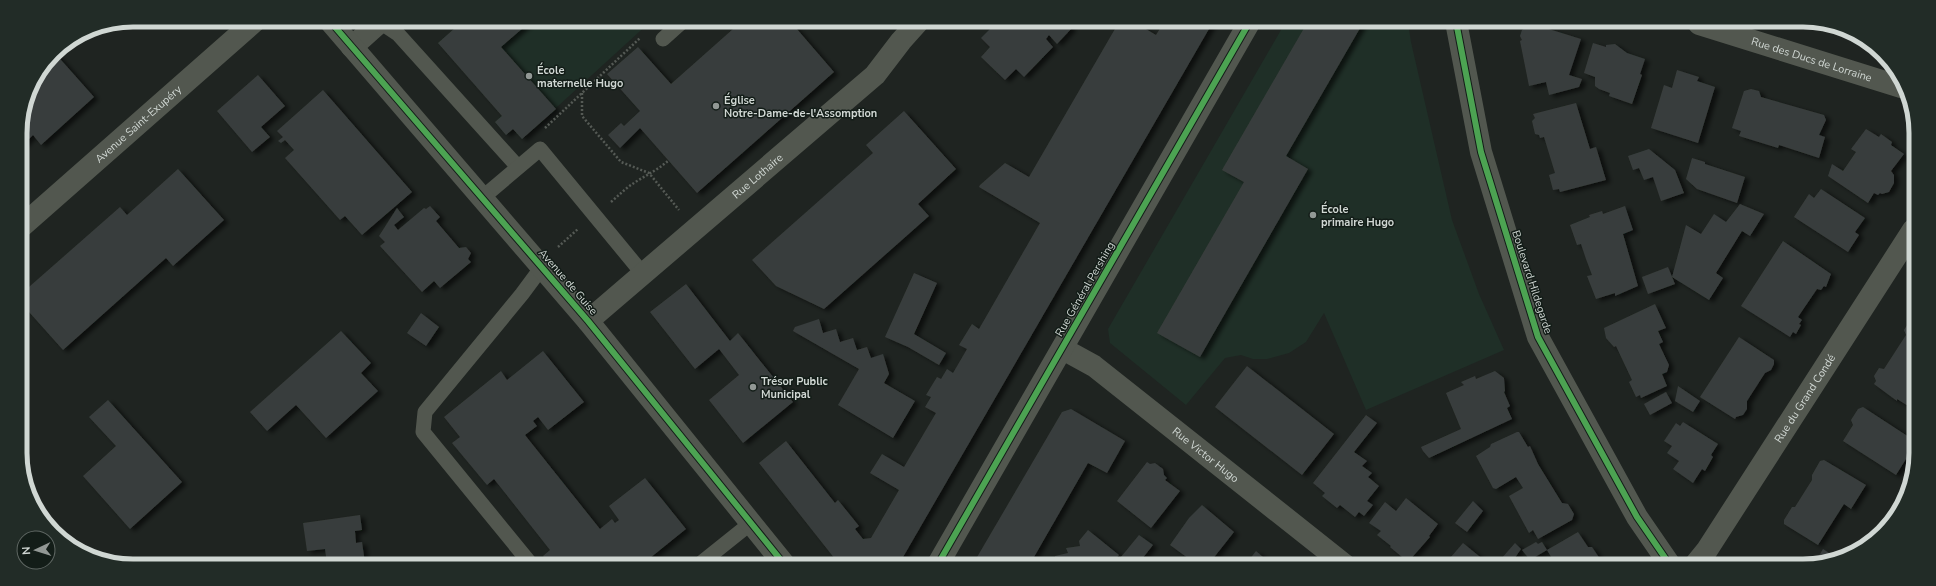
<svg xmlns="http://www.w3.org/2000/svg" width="1936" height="586" viewBox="0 0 1936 586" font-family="'Nunito Sans',sans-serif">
<defs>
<filter id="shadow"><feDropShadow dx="4.5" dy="2.5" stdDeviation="2" flood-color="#0009"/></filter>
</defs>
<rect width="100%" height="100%" fill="#1f2421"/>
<g fill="#1f2f27">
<polygon points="463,21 651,21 522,139 513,129 506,135 495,122 502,115 438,43"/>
<polygon points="1285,23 1408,23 1411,42 1452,220 1479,294 1504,350 1366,410 1324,313 1306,342 1289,353 1267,359 1253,359 1241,355 1225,358 1186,405 1110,343 1108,329"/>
</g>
<g fill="#393e3c" filter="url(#shadow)">
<polygon points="463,21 531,21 501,47 556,109 522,139 513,129 506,135 495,122 502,116 438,43"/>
<polygon points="742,21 790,21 834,72 697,193 640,128 620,148 608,135 621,123 624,126 640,111 607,74 638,47 671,84"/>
<polygon points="997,22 1066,22 1072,28 1057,44 1049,35 1046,39 1053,47 1024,77 1016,69 1005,80 981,57 990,47 981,38"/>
<polygon points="1119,22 1134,22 1156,35 1164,22 1213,22 899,564 839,564 759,463 786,441 835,503 838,500 859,526 855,529 863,539 871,538 899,490 870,473 882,454 904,467 936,413 925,407 931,397 926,395 937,377 941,379 947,369 953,373 967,349 959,345 972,324 979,329 1040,223 979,187 980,185 1005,163 1029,177"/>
<polygon points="1307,23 1363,23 1286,156 1308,169 1200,357 1157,333 1244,182 1222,170"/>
<polygon points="1528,26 1537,28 1539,26 1581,39 1569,75 1582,79 1579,87 1549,95 1546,82 1529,86 1520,41 1522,40 1520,36 1522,30"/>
<polygon points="1593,43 1606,47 1606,45 1615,44 1627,53 1645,59 1640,74 1642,75 1632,104 1609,96 1610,93 1599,89 1595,86 1595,77 1584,73"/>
<polygon points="54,52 94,97 41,145 33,135 20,148 20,126 29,90"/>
<polygon points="1677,70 1699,77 1697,81 1715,87 1698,143 1651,128 1664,85 1672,88"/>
<polygon points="258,75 285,106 261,127 270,137 252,152 217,111"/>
<polygon points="1751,89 1759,91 1761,97 1824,115 1826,120 1819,135 1825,137 1819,158 1779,145 1778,148 1739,136 1741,131 1732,128 1744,91"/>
<polygon points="323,90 412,192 362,235 345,216 340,220 285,158 294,150 285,140 281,143 278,141 283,137 277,131"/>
<polygon points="1576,103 1590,149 1596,147 1606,180 1560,192 1559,189 1553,190 1549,175 1555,173 1544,137 1540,138 1539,135 1535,134 1532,121 1535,118 1533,114"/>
<polygon points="904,111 956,169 918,204 929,216 824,309 776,286 752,260 873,153 866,145"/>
<polygon points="1866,129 1879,137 1881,134 1892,142 1891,145 1904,154 1891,171 1894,175 1894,183 1889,192 1882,194 1880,193 1878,195 1874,193 1868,203 1828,176 1832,164 1843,171 1856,152 1851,149"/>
<polygon points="1649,149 1675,170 1684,193 1661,201 1653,177 1644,180 1639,168 1633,170 1628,156"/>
<polygon points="1692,158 1705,162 1705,164 1745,177 1737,203 1697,189 1686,179"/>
<polygon points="178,169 224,220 173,266 166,258 63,350 21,303 21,294 120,207 127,215"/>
<polygon points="1821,189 1865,218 1855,232 1859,235 1848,252 1794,217 1809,194 1814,198"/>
<polygon points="1740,204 1764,214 1750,236 1742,231 1716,273 1723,278 1709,300 1672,277 1686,225 1701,234 1714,214 1726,222"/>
<polygon points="430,206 440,217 436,221 459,248 466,247 471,253 468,259 471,262 440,288 434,281 422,292 380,246 385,242 379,236 397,208 404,217 394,225 398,230 424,208 426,209"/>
<polygon points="1625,206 1633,230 1623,234 1638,286 1615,296 1615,293 1596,299 1587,276 1592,275 1586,259 1581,244 1577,245 1570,225 1590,217 1589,215 1602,211 1603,214"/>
<polygon points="1783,241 1831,274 1826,287 1824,286 1821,290 1817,289 1798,317 1802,320 1799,324 1801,325 1796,334 1793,332 1790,337 1741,306"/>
<polygon points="1668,267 1675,284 1648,294 1642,277"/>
<polygon points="914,273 937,283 914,334 946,353 939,365 908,347 885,337"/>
<polygon points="686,284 730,341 738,333 793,402 743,443 709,400 739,375 719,349 695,369 650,312"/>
<polygon points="1655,304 1666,328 1658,331 1663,342 1659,344 1669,365 1667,372 1662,374 1667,386 1641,398 1640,395 1636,397 1629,382 1632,380 1623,361 1616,346 1614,347 1606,338 1604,328"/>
<polygon points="421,313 439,327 426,346 407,333"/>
<polygon points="819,319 823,333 836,329 840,342 853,338 857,350 867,347 871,358 883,354 889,374 884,383 915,401 893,438 838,405 859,369 793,331 795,327"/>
<polygon points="1909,322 1913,322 1913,409 1897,399 1897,401 1874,384 1876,381 1874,376 1879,368 1884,369 1906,335 1904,330"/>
<polygon points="341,331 371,363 361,373 378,391 326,438 296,405 267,431 250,412"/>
<polygon points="1739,337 1774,360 1774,364 1771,370 1765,373 1747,401 1747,409 1743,415 1736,417 1735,419 1700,397"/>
<polygon points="543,351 584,402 548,430 538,417 533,421 537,426 525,435 600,529 612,519 615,523 619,520 609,506 645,478 686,529 650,558 654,563 548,563 543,556 550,550 494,479 487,485 452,443 460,437 444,417 501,371 507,380"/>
<polygon points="1247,366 1334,434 1302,475 1215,407"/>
<polygon points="1495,371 1504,378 1505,391 1504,392 1510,406 1507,408 1512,419 1429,458 1423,451 1421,447 1461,429 1446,393 1464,385 1461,382 1475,376 1476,379"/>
<polygon points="1678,386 1700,401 1693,412 1675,401"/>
<polygon points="1666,392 1672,403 1650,415 1644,404"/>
<polygon points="108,400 182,482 130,529 83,476 116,446 89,417"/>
<polygon points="1863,407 1912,439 1912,457 1909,462 1906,459 1896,475 1843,441 1853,425 1851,420 1858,409"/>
<polygon points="1071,409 1125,441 1107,473 1088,463 1030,564 973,564 1062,412"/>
<polygon points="1366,415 1377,423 1354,452 1367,461 1362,466 1372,473 1368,477 1379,486 1367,501 1373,505 1364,516 1359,512 1355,517 1340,505 1337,508 1322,496 1325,493 1313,483"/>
<polygon points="1683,422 1718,444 1711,455 1713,457 1705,471 1702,469 1693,483 1673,469 1679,461 1667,453 1672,446 1664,441 1676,423 1680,426"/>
<polygon points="1517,432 1519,432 1528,447 1530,446 1538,464 1562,503 1568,504 1574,514 1572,520 1538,539 1533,530 1529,533 1509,496 1523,488 1516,477 1496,489 1493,488 1476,456 1490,447 1491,444"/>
<polygon points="1824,460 1866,485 1851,509 1844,504 1818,545 1784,524 1784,520 1792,507 1795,507 1812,480 1812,475 1820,461"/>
<polygon points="1147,462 1150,464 1155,463 1163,469 1164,475 1167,478 1165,480 1180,491 1151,528 1117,501"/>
<polygon points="1406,498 1438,524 1429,536 1430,537 1408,562 1390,547 1391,546 1377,535 1381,531 1369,523 1385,502 1396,511"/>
<polygon points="1473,501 1483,511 1467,532 1455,523"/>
<polygon points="1202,505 1234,532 1208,565 1196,564 1170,545 1189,518"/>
<polygon points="360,515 362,530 355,531 356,543 362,542 365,563 327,563 325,549 307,551 303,523"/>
<polygon points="1088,530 1119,555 1111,564 1101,564 1094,557 1085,564 1042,564 1055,561 1055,556 1068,553 1066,548 1080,546 1079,541"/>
<polygon points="1578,532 1588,547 1592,547 1600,559 1600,563 1598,565 1556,565 1547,550"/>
<polygon points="1139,535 1153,545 1138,564 1131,564 1121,557"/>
<polygon points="1536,542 1538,544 1542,542 1547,550 1530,560 1522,550"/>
<polygon points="1463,543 1490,565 1444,565"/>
<polygon points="1515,543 1521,549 1510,565 1508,565 1501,559"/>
<polygon points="1823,549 1838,559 1820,563 1816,561"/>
<polygon points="1256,551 1272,565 1275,562 1278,565 1243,565 1244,562 1246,564"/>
<polygon points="1771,562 1775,566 1767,566"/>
</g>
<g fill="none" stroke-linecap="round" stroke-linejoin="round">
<g stroke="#555a55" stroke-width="2.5" stroke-dasharray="2 2" stroke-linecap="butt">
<polyline points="582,93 582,116 621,162 649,173 679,210"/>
<polyline points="545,128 640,38"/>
<path d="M611 202C619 195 626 188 634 183 646 175 658 170 669 160"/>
<polyline points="558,247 578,229"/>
</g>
<g stroke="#52574f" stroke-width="15">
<polyline points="380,22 398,34 518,167"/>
<polyline points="663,39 683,21"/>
<polyline points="482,198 540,149 643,274"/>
<polyline points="530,563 423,432 425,412 522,294 542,267"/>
<polyline points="701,563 751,523"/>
</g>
<g stroke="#52574f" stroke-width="22">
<polyline points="1458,23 1457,27 1481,152 1538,337 1637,517 1670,565"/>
<path id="s1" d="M1699 24 1901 87"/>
<polyline points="352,47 381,21"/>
<path id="s2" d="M21 227 256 20"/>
<path id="s3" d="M588 321 875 75 901 41 918 22"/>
<path id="s4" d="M1063 349 1094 366 1345 565"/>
<polyline points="938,564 1249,23"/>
<path id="s5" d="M1694 566 1707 550 1913 230"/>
</g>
<polyline stroke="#52574f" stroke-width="22" points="329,20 588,321 784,564"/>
<defs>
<g id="cycleway">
<polyline points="329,20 588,321 784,564"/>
<polyline points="1458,23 1457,27 1481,152 1538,337 1637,517 1670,565"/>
<polyline points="938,564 1249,23"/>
</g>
</defs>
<use href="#cycleway" stroke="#131d18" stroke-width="8"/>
<use href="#cycleway" stroke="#4ca352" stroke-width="6"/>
</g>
<g fill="#929895" stroke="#131d18" stroke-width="1.5">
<circle cx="529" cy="76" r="4"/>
<circle cx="716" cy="106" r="4"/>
<circle cx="1313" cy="215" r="4"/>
<circle cx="753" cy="387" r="4"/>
</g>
<g text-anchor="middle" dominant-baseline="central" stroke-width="3" stroke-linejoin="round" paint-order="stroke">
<g font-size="11" fill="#d0d7d3" stroke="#131d18">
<text stroke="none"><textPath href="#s1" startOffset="118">Rue des Ducs de Lorraine</textPath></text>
<text stroke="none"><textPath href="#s2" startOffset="156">Avenue Saint-Exupéry</textPath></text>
<text stroke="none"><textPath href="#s3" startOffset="223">Rue Lothaire</textPath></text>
<text transform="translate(568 282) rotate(49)">Avenue de Guise</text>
<text transform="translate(1532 282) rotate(72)">Boulevard Hildegarde</text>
<text transform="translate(1085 289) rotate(-60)">Rue Général Pershing</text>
<text stroke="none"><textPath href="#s5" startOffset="201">Rue du Grand Condé</textPath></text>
<text stroke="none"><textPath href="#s4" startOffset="178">Rue Victor Hugo</textPath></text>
</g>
<g font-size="11" font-weight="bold" fill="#d0d7d3" stroke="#131d18" text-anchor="start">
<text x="537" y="70">École<tspan x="537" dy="13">maternelle Hugo</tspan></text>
<text x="724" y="100">Église<tspan x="724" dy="13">Notre-Dame-de-l'Assomption</tspan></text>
<text x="1321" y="209">École<tspan x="1321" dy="13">primaire Hugo</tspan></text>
<text x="761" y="381">Trésor Public<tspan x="761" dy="13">Municipal</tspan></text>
</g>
</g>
<path d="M0 0H1936V586H0ZM133 27H1803A106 106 0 0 1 1909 133V453A106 106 0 0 1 1803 559H133A106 106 0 0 1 27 453V133A106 106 0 0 1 133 27Z" fill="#222c27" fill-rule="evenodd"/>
<path fill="none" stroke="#d0d7d3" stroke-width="5" d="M133 27H1803A106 106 0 0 1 1909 133V453A106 106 0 0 1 1803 559H133A106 106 0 0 1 27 453V133A106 106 0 0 1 133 27Z"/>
<g transform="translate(36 550) rotate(266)"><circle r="19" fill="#131d18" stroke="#5f6763"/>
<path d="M0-3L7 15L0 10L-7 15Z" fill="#929895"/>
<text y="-6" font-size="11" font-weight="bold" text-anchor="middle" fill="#d0d7d3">N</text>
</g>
</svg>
